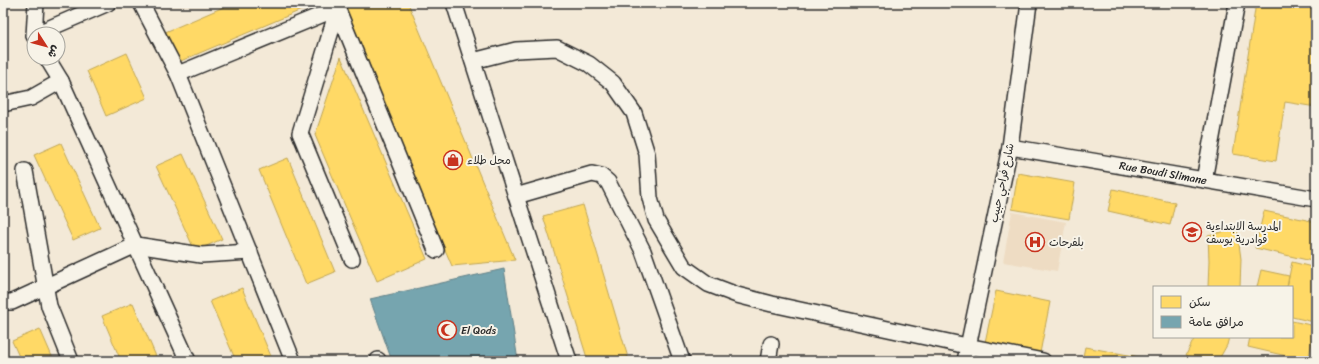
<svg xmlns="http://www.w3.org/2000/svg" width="1319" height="364" viewBox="0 0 1319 364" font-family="Sriracha,'Playpen Sans Arabic',sans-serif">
<rect width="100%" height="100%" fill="#f3e9d7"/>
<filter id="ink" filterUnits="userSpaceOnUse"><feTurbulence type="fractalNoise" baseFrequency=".025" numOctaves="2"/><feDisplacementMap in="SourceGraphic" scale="8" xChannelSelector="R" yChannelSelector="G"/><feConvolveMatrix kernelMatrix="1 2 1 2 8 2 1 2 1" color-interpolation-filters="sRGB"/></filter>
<g filter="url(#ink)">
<polygon fill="#eedcc3" points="1012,212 1066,222 1057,271 1003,262"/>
<g fill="#ffd966" stroke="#bfa554">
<polygon points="233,3 318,3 176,63 163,33"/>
<polygon points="340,3 408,3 515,260 452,266"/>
<polygon points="1256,3 1316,3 1316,107 1285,102 1276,161 1233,154"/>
<polygon points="127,53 147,98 106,116 87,71"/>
<polygon points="341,57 427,259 377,281 315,135"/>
<polygon points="61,143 100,228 73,240 34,155"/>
<polygon points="183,154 222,239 195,251 156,166"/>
<polygon points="288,158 335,272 306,284 259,170"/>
<polygon points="1018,173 1075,183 1069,219 1012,209"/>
<polygon points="1113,189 1175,203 1170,225 1108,211"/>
<polygon points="583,205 629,361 588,361 543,216"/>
<polygon points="1264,211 1316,222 1316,262 1255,248"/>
<polygon points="1237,229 1241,259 1240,287 1208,287 1209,261 1208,235"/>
<polygon points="1292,262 1316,268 1316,314 1314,322 1292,317 1292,287 1287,287"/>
<polygon points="1261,270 1289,276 1287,287 1257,287"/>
<polygon points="242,288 273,361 236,361 210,301"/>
<polygon points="996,291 1050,302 1039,358 984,347"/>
<polygon points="133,303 158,361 121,361 102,316"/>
<polygon points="1292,321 1315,326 1308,361 1248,347 1250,337 1292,337"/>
<polygon points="40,329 54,361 21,361 12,341"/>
<polygon points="1195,337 1229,337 1227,345 1218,361 1197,361 1186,355"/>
<polygon points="1085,347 1161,361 1082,361"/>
</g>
<polygon fill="#76a5af" stroke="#608087" points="504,269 518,361 392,361 370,299"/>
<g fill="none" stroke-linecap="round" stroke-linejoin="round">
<defs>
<g id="minor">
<polyline points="141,3 178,74 293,361"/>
<polyline points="454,3 569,361"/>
<polyline points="336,5 436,250"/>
<polyline points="36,34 108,3"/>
<polyline points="34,36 36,3"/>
<polyline points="47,58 61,81 188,361"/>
<polyline points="473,61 516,50 557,48 589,64 613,83 634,113 647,154 650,198 656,220 684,267 708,284 737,295 772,304 967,346 1043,361"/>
<polyline points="178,74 338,8 300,133 352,259"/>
<polyline points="3,104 31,98 61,81"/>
<polyline points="1010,147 1316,199"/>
<polyline points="25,171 49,306 71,361"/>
<polyline points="1204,180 1237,3"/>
<polyline points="516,196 592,174 601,176 608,182 643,251 682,361"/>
<polyline points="3,302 12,302 136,245 201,255 250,252"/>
<polyline points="378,360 378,361"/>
<polyline points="768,361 771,344"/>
<polyline points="965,361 1010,147 1029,3"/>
</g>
</defs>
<use href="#minor" stroke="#2b2b2b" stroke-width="18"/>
<use href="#minor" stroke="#f7f3e8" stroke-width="15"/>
</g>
</g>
<defs>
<symbol id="shop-ring" viewBox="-11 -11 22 22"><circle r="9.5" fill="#f7f3e8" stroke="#c8321e" stroke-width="1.5"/><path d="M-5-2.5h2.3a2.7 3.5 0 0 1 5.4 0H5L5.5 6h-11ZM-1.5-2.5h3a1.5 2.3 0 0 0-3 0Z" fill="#c8321e"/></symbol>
<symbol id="school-ring" viewBox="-11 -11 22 22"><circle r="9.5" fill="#f7f3e8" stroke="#c8321e" stroke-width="1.5"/><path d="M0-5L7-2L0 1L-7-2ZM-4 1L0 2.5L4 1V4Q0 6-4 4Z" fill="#c8321e"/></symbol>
<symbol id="hospital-ring" viewBox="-11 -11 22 22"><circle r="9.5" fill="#f7f3e8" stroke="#c8321e" stroke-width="1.5"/><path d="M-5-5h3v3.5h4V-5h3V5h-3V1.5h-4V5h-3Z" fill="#c8321e"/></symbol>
<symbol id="mosque-ring" viewBox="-11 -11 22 22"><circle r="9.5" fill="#f7f3e8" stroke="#c8321e" stroke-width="1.5"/><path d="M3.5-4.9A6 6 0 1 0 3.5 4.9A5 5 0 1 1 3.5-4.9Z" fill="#c8321e"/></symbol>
</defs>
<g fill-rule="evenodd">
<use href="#shop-ring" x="442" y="149" width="22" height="22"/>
<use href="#school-ring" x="1181" y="221" width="22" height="22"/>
<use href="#hospital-ring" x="1024" y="231" width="22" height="22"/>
<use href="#mosque-ring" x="436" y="319" width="22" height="22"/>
</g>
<g text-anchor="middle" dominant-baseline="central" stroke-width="4" stroke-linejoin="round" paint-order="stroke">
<g font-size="11" fill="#2b2b2b" stroke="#f7f3e8" text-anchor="start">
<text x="467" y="160">محل طلاء</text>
<text x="1206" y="226">المدرسة الابتداءية<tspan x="1206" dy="13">قوادرية يوسف</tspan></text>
<text x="1049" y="242">بلفرحات</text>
<text x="461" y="330">El Qods</text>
</g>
<g font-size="11" fill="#2b2b2b" stroke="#f7f3e8">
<text transform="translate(1163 173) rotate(10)">Rue Boudi Slimane</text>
<text transform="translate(1002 183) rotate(-78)">شارع فراحي حبيب</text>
</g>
</g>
<rect width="1319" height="364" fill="none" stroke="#f7f3e8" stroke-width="16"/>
<rect x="8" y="8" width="1303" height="348" fill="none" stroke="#2b2b2b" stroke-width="1.5" filter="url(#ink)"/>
<rect x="1153" y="286" width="140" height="52" fill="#f7f3e8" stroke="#a5a39c"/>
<rect x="1161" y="296" width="20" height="12" fill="#ffd966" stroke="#a5a39c"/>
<text x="1189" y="306" font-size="12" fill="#2b2b2b">سكن</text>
<rect x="1161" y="316" width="20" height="12" fill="#76a5af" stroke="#a5a39c"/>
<text x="1189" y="326" font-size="12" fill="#2b2b2b">مرافق عامة</text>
<g transform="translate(46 46) rotate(126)"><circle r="19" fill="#f7f3e8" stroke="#a5a39c"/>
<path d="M0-3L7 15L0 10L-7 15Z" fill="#c8321e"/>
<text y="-6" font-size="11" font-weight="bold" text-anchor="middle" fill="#2b2b2b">ش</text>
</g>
</svg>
